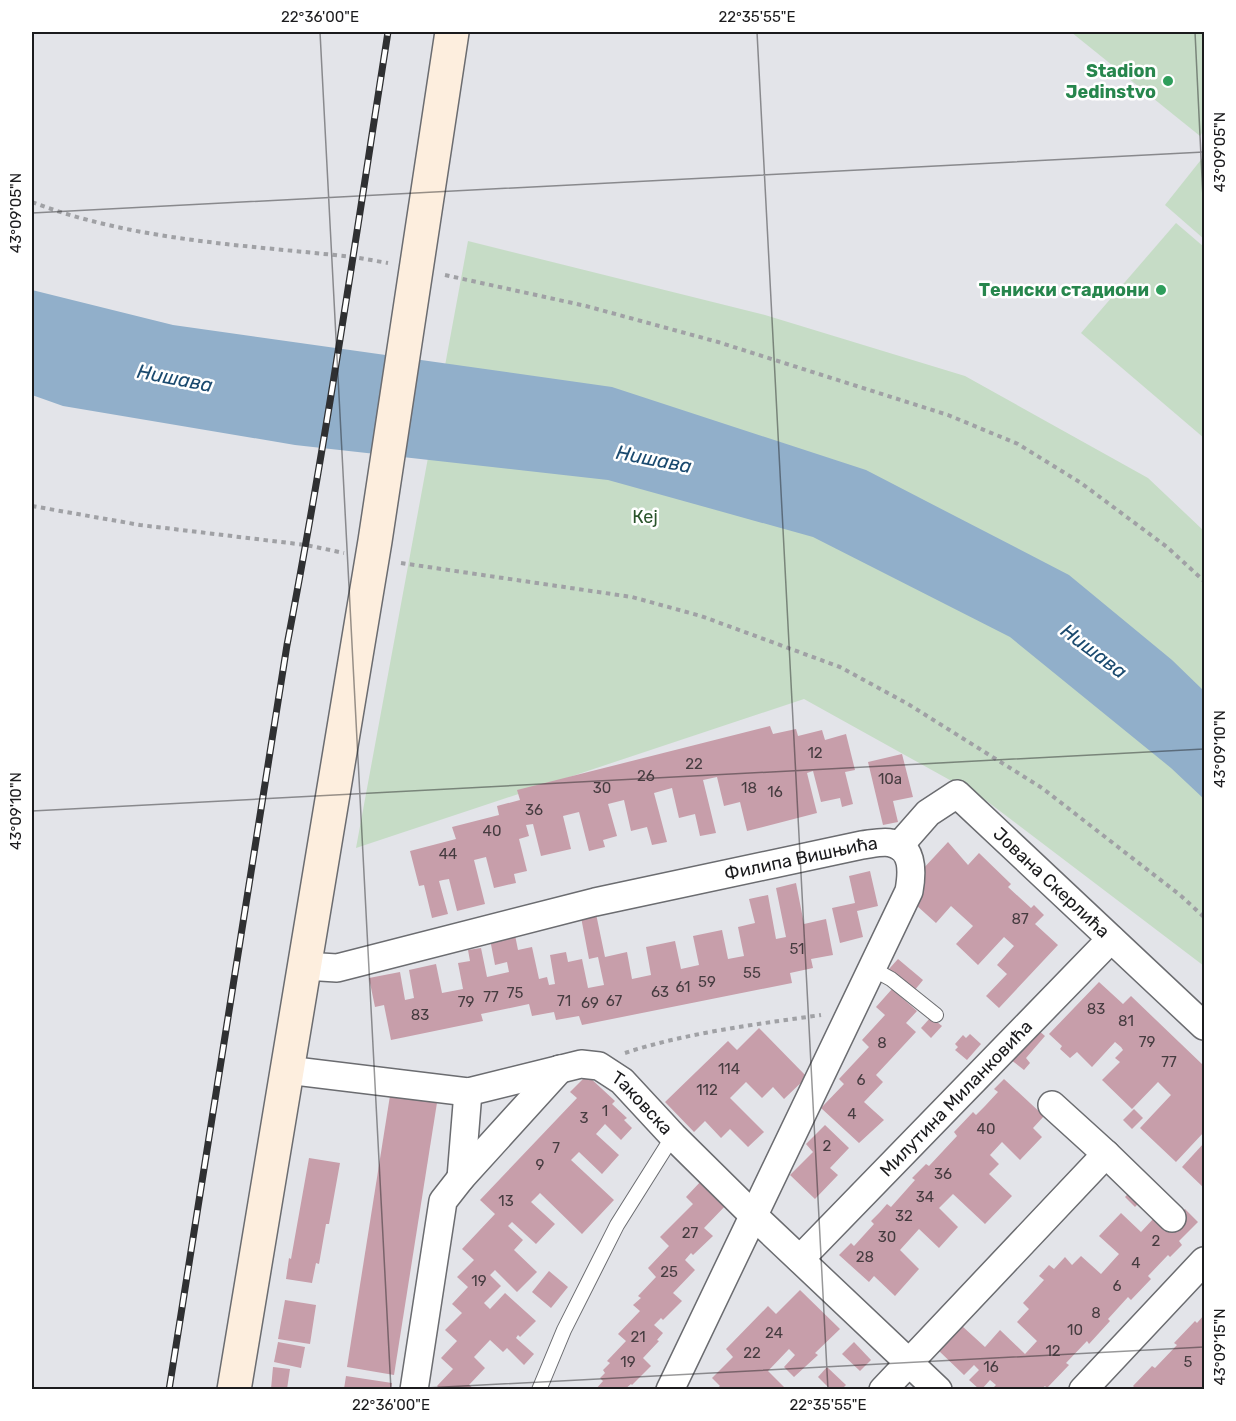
<svg xmlns="http://www.w3.org/2000/svg" width="1236" height="1421" viewBox="0 0 1236 1421" font-family="Rubik,sans-serif">
<rect width="100%" height="100%" fill="#e3e4e9"/>
<g fill="#c6dcc6">
<polygon points="1071,32 1204,32 1204,130 1200,136"/>
<polygon points="1204,156 1204,239 1165,205"/>
<polygon points="1176,223 1204,247 1204,438 1081,333"/>
<polygon points="468,241 765,315 965,376 1148,478 1204,531 1204,966 984,799 804,699 356,848"/>
</g>
<polygon fill="#91afca" points="32,290 173,325 612,387 866,470 1069,575 1172,660 1204,691 1204,799 1171,768 1010,637 813,537 608,480 295,445 63,406 32,395"/>
<g fill="#c79eaa">
<polygon points="770,726 773,734 796,729 798,736 822,730 825,740 846,734 855,770 845,772 853,804 842,807 840,798 821,802 813,771 807,773 817,813 747,831 740,802 724,806 717,777 703,780 716,833 700,836 695,814 679,818 672,788 654,793 667,842 652,845 647,827 631,831 624,800 608,804 617,836 603,840 605,847 589,851 579,812 563,816 571,849 541,856 533,824 526,825 529,836 519,839 527,871 514,874 516,883 494,888 486,857 474,860 485,904 457,911 449,879 443,880 439,881 448,914 432,918 424,885 419,886 410,851 456,839 452,827 499,815 497,806 520,800 517,790"/>
<polygon points="902,754 913,797 893,801 898,822 883,825 868,762"/>
<polygon points="948,842 968,865 979,853 1011,884 1008,887 1031,908 1034,905 1044,915 1035,924 1058,945 999,1008 986,996 1007,974 997,965 1014,946 1004,937 978,965 956,944 973,926 951,906 936,923 906,896 925,875 921,871"/>
<polygon points="870,871 878,906 857,911 863,937 840,943 832,908 855,903 849,876"/>
<polygon points="796,883 804,924 826,919 833,955 811,959 813,968 790,973 792,983 582,1025 579,1016 556,1020 554,1012 532,1016 529,1004 481,1014 483,1021 391,1040 384,1005 375,1007 369,978 400,972 405,1000 414,998 409,970 436,964 442,993 463,989 458,963 470,961 468,950 481,948 487,977 509,972 507,962 495,965 489,934 514,930 518,950 532,947 539,979 547,977 549,985 555,984 550,955 566,952 568,962 582,959 588,988 604,985 598,957 589,959 580,912 595,909 605,957 627,952 632,979 651,975 646,947 675,941 681,969 699,965 693,936 722,930 728,959 744,956 738,927 755,923 749,899 768,895 776,939 786,937 776,888"/>
<polygon points="898,959 923,980 914,991 889,969"/>
<polygon points="1099,982 1123,1004 1131,996 1204,1066 1204,1132 1176,1162 1140,1128 1171,1095 1158,1082 1132,1109 1102,1080 1120,1062 1115,1058 1123,1050 1121,1047 1115,1042 1092,1067 1077,1052 1070,1058 1060,1049 1062,1046 1049,1034"/>
<polygon points="892,989 917,1011 906,1023 916,1032 876,1075 883,1082 864,1102 884,1120 859,1143 821,1108 844,1084 839,1079 869,1047 862,1040 885,1015 876,1007"/>
<polygon points="931,1017 942,1026 931,1038 921,1028"/>
<polygon points="1032,1025 1045,1036 1026,1058 1030,1063 1024,1070 1006,1056"/>
<polygon points="759,1028 807,1077 784,1099 773,1087 762,1098 746,1082 730,1098 764,1132 748,1147 730,1129 721,1138 705,1121 694,1132 665,1102 728,1041 737,1050"/>
<polygon points="970,1034 981,1044 967,1060 955,1050 958,1047 955,1044 963,1035 966,1038"/>
<polygon points="587,1075 615,1101 612,1104 627,1118 624,1120 632,1128 621,1140 605,1124 596,1134 619,1155 602,1174 579,1152 571,1160 614,1200 582,1234 540,1193 531,1202 555,1224 536,1244 512,1222 508,1226 523,1240 514,1250 537,1272 517,1292 495,1270 490,1275 501,1286 484,1303 490,1309 505,1293 536,1321 520,1337 518,1335 516,1338 534,1354 524,1365 507,1348 503,1352 490,1340 474,1357 485,1368 469,1385 474,1389 440,1389 437,1386 453,1369 441,1358 457,1341 445,1330 462,1313 452,1304 468,1287 457,1277 474,1260 462,1249 495,1214 480,1200 577,1098 570,1092"/>
<polygon points="1004,1079 1044,1116 1033,1128 1042,1137 1020,1160 1002,1142 990,1155 999,1164 989,1174 1012,1196 985,1224 953,1194 939,1208 958,1227 939,1248 919,1229 900,1250 919,1269 895,1296 874,1276 869,1282 839,1255 851,1243 854,1246 874,1224 871,1221 880,1212 887,1204 891,1207 915,1180 912,1178 926,1164 929,1166 957,1136 954,1132 973,1112 976,1115 985,1106 998,1092 994,1089"/>
<polygon points="392,1083 439,1090 394,1375 347,1367"/>
<polygon points="1134,1109 1143,1118 1132,1129 1123,1120"/>
<polygon points="825,1125 849,1148 830,1168 838,1175 815,1199 790,1175 813,1152 806,1144"/>
<polygon points="1204,1143 1204,1188 1182,1167"/>
<polygon points="309,1158 340,1163 329,1224 326,1224 319,1264 316,1263 312,1283 286,1279 289,1258 291,1259"/>
<polygon points="703,1179 728,1203 704,1228 713,1236 693,1255 691,1253 685,1260 695,1270 673,1293 682,1301 663,1320 661,1318 654,1325 663,1333 657,1340 659,1341 643,1358 651,1366 632,1385 631,1384 625,1389 596,1389 603,1381 600,1378 605,1373 603,1370 610,1363 607,1361 626,1341 618,1334 640,1311 633,1305 641,1298 638,1296 656,1277 648,1268 669,1246 660,1237 693,1204 686,1197"/>
<polygon points="1138,1183 1148,1193 1135,1207 1125,1197"/>
<polygon points="1185,1209 1198,1222 1179,1241 1182,1245 1170,1257 1168,1255 1148,1276 1151,1279 1131,1300 1128,1297 1108,1319 1110,1321 1089,1344 1087,1341 1066,1363 1069,1365 1047,1388 1045,1386 1041,1389 992,1389 996,1385 990,1380 982,1389 979,1389 969,1380 979,1370 974,1365 964,1375 938,1350 962,1326 985,1347 1000,1330 1025,1354 1037,1341 1017,1322 1029,1309 1023,1303 1044,1280 1039,1276 1049,1265 1054,1269 1065,1257 1072,1265 1081,1256 1101,1274 1119,1254 1099,1236 1121,1213 1141,1232 1154,1218 1166,1229"/>
<polygon points="549,1271 568,1287 551,1308 532,1292"/>
<polygon points="800,1290 840,1329 815,1353 818,1355 794,1377 784,1367 795,1355 789,1349 768,1371 784,1387 782,1389 716,1389 720,1386 712,1378 733,1357 726,1349 768,1306 776,1314"/>
<polygon points="285,1300 316,1305 310,1344 278,1339"/>
<polygon points="1204,1315 1204,1389 1136,1389 1133,1386 1152,1366 1155,1368 1177,1345 1174,1343 1195,1321 1197,1323"/>
<polygon points="278,1342 305,1347 301,1368 274,1362"/>
<polygon points="854,1342 871,1360 860,1371 842,1354"/>
<polygon points="273,1367 290,1369 287,1389 271,1389"/>
<polygon points="827,1367 846,1385 842,1389 830,1389 818,1377"/>
<polygon points="346,1376 392,1383 391,1389 344,1389"/>
</g>
<g fill="none" stroke-linecap="round" stroke-linejoin="round">
<defs>
<g id="lane">
<polyline points="871,968 891,979 936,1015"/>
<polyline points="539,1390 564,1330 617,1225 673,1136"/>
</g>
<g id="street">
<path id="s1" d="M899 846 928 813 957 794 1204 1026"/>
<path id="s2" d="M304 966 337 968 595 902 862 845C871 844 883 841 891 843 915 848 912 874 909 891L670 1390"/>
<path id="s3" d="M287 1070 468 1092 581 1064 599 1066 622 1081 673 1136 754 1216 938 1390"/>
<polyline points="1052,1105 1106,1154 1172,1218"/>
<polyline points="461,1178 468,1092"/>
<path id="s4" d="M800 1259 1111 939"/>
<polyline points="414,1390 443,1201 461,1178 560,1069"/>
<polyline points="883,1390 1106,1154"/>
<polyline points="1083,1390 1204,1261"/>
</g>
<polyline id="secondary" points="234,1390 375,541 452,32"/>
</defs>
<use href="#lane" stroke="#6b6c70" stroke-width="16"/>
<use href="#street" stroke="#6b6c70" stroke-width="30"/>
<use href="#secondary" stroke="#6b6c70" stroke-width="36"/>
<g stroke="#a0a1a5" stroke-width="4" stroke-dasharray="4.5 4.5" stroke-linecap="butt">
<path d="M32 202C133 241 246 245 353 257L388 263"/>
<polyline points="445,275 586,306 718,342 948,415 1018,444 1081,483 1167,547 1204,581"/>
<polyline points="32,506 140,525 306,545 344,553"/>
<polyline points="401,563 632,597 701,616 840,667 908,704 1042,788 1180,895 1204,917"/>
<path d="M625 1053C685 1033 758 1024 821 1015"/>
</g>
<use href="#lane" stroke="#fff" stroke-width="14"/>
<use href="#street" stroke="#fff" stroke-width="27"/>
<use href="#secondary" stroke="#fdeede" stroke-width="33"/>
<defs>
<path id="rail" d="M169 1390 287 645C326 442 356 236 388 32"/>
</defs>
<use href="#rail" stroke="#2f3032" stroke-width="7"/>
<use href="#rail" stroke="#fff" stroke-width="4.5" stroke-dasharray="14" stroke-linecap="butt"/>
</g>
<path fill="none" stroke="#1b1b1d" stroke-width="1.5" stroke-opacity="0.45" d="M320 32 391 1390M757 32 828 1390M1195 32 1204 219M32 213 1204 152M32 811 1204 749M388 1390 1204 1347"/>
<g fill="#2e9e5b" stroke="#fff" stroke-width="2">
<circle cx="1168" cy="81" r="6"/>
<circle cx="1161" cy="290" r="6"/>
</g>
<g text-anchor="middle" dominant-baseline="central" stroke-width="5" stroke-linejoin="round" paint-order="stroke">
<g font-size="15" fill="#463c40">
<text x="815" y="753">12</text>
<text x="694" y="764">22</text>
<text x="646" y="776">26</text>
<text x="890" y="779">10a</text>
<text x="602" y="788">30</text>
<text x="749" y="788">18</text>
<text x="775" y="792">16</text>
<text x="534" y="810">36</text>
<text x="492" y="831">40</text>
<text x="448" y="854">44</text>
<text x="1020" y="919">87</text>
<text x="797" y="949">51</text>
<text x="752" y="973">55</text>
<text x="707" y="982">59</text>
<text x="683" y="987">61</text>
<text x="660" y="992">63</text>
<text x="515" y="993">75</text>
<text x="491" y="997">77</text>
<text x="564" y="1001">71</text>
<text x="614" y="1001">67</text>
<text x="466" y="1002">79</text>
<text x="590" y="1003">69</text>
<text x="1096" y="1009">83</text>
<text x="420" y="1015">83</text>
<text x="1126" y="1021">81</text>
<text x="1147" y="1042">79</text>
<text x="882" y="1043">8</text>
<text x="1169" y="1062">77</text>
<text x="729" y="1069">114</text>
<text x="861" y="1080">6</text>
<text x="707" y="1090">112</text>
<text x="605" y="1111">1</text>
<text x="852" y="1114">4</text>
<text x="584" y="1118">3</text>
<text x="986" y="1129">40</text>
<text x="827" y="1146">2</text>
<text x="556" y="1148">7</text>
<text x="540" y="1165">9</text>
<text x="943" y="1174">36</text>
<text x="925" y="1197">34</text>
<text x="506" y="1201">13</text>
<text x="904" y="1216">32</text>
<text x="690" y="1233">27</text>
<text x="887" y="1237">30</text>
<text x="1156" y="1241">2</text>
<text x="865" y="1257">28</text>
<text x="1136" y="1263">4</text>
<text x="669" y="1272">25</text>
<text x="479" y="1281">19</text>
<text x="1117" y="1286">6</text>
<text x="1096" y="1313">8</text>
<text x="1075" y="1330">10</text>
<text x="774" y="1333">24</text>
<text x="638" y="1337">21</text>
<text x="1053" y="1351">12</text>
<text x="752" y="1353">22</text>
<text x="628" y="1362">19</text>
<text x="1188" y="1362">5</text>
<text x="991" y="1367">16</text>
</g>
<g font-size="18" font-weight="bold" fill="#27864d" stroke="#fff" text-anchor="end">
<text x="1156" y="71">Stadion<tspan x="1156" dy="21">Jedinstvo</tspan></text>
<text x="1149" y="290">Тениски стадиони</text>
</g>
<g font-size="18" fill="#2a542b" stroke="#fff">
<text x="645" y="517">Кеј</text>
</g>
<g font-size="18" fill="#1b1b1d" stroke="#fff">
<text stroke="none"><textPath href="#s2" startOffset="510">Филипа Вишњића</textPath></text>
<text stroke="none"><textPath href="#s1" startOffset="208">Јована Скерлића</textPath></text>
<text stroke="none"><textPath href="#s4" startOffset="224">Милутина Миланковића</textPath></text>
<text stroke="none"><textPath href="#s3" startOffset="374">Таковска</textPath></text>
</g>
<g font-size="20" font-style="italic" fill="#1a4a6f" stroke="#fff">
<text transform="translate(175 378) rotate(11)">Нишава</text>
<text transform="translate(654 459) rotate(11)">Нишава</text>
<text transform="translate(1094 651) rotate(37)">Нишава</text>
</g>
</g>
<rect width="1236" height="1421" fill="none" stroke="#ffffff" stroke-width="66"/>
<rect x="33" y="33" width="1170" height="1355" fill="none" stroke="#1b1b1d" stroke-width="2"/>
<g font-size="15" text-anchor="middle" fill="#1b1b1d">
<text x="320" y="22">22°36'00"E</text>
<text x="757" y="22">22°35'55"E</text>
<text transform="translate(1220 152) rotate(-90)" y="5">43°09'05"N</text>
<text transform="translate(16 213) rotate(-90)" y="5">43°09'05"N</text>
<text transform="translate(1220 749) rotate(-90)" y="5">43°09'10"N</text>
<text transform="translate(16 811) rotate(-90)" y="5">43°09'10"N</text>
<text transform="translate(1220 1347) rotate(-90)" y="5">43°09'15"N</text>
<text x="391" y="1410">22°36'00"E</text>
<text x="828" y="1410">22°35'55"E</text>
</g>
</svg>
